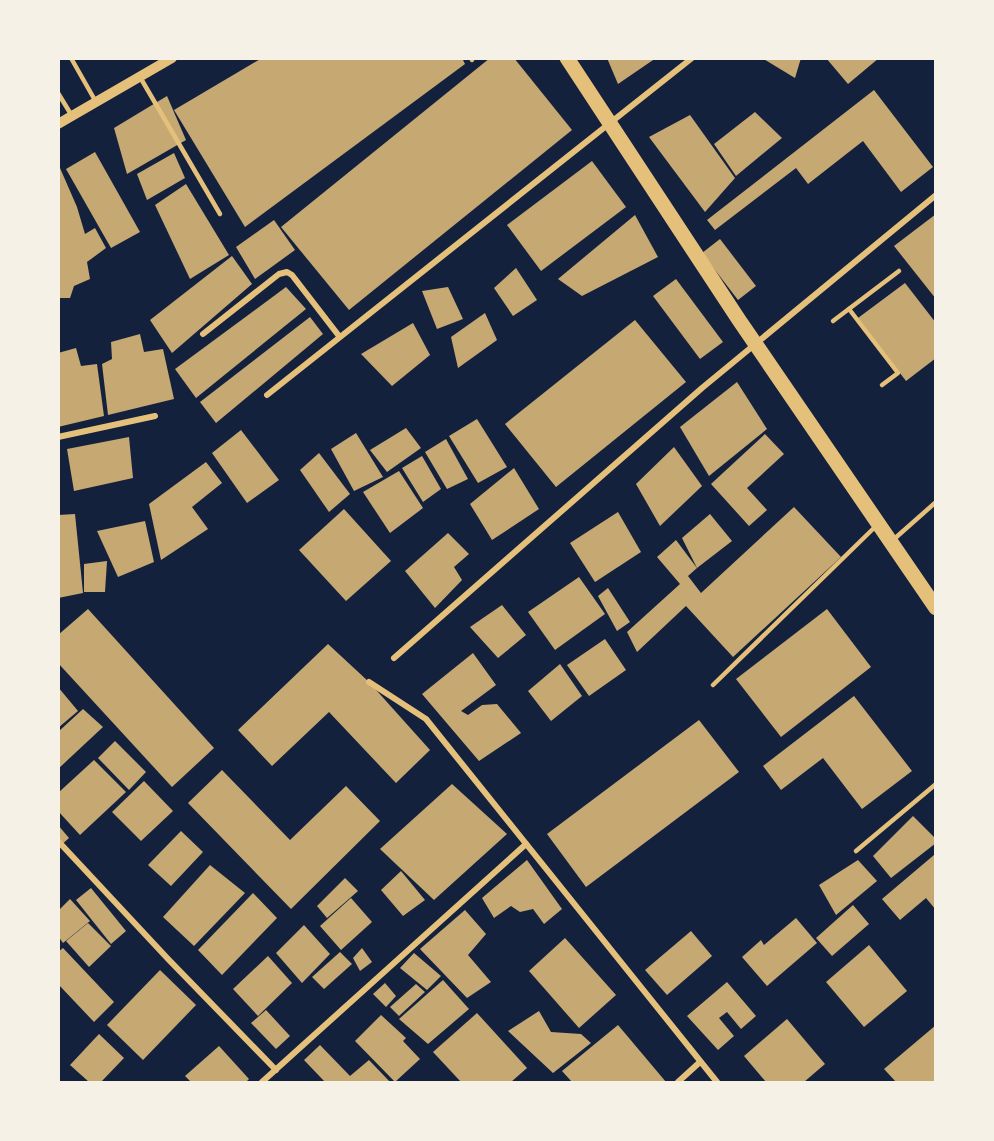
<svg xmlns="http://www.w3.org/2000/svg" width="994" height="1141" viewBox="0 0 994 1141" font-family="'Golos Text',sans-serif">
<rect width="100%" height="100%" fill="#14213d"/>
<g fill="#c6a872">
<polygon points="262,58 462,58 465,64 245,227 174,110"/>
<polygon points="490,58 514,58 572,130 349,310 281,227"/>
<polygon points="607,58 656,58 618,84"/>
<polygon points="762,58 801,58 795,78"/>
<polygon points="826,58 879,58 848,84"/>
<polygon points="874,90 933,167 901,192 863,141 808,184 796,168 715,230 707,220"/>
<polygon points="167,96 186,140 127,174 114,128"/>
<polygon points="755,112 782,138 736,176 714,144"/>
<polygon points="690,115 735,178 705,212 649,137"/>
<polygon points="95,152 140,232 111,248 66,169"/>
<polygon points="174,153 185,178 147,200 137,174"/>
<polygon points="592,161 626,207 541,271 507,225"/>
<polygon points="60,168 77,207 85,234 95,228 106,248 87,262 90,279 74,286 70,298 58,298 58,169"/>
<polygon points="186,184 229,255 190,279 155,205"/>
<polygon points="936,214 936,299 894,246"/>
<polygon points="635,215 658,257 582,296 558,279"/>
<polygon points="274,220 295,250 255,279 236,247"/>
<polygon points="720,239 756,286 738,300 702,253"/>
<polygon points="232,256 252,284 172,353 150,320"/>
<polygon points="516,268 537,300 513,316 494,288"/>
<polygon points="676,279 723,342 700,359 653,296"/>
<polygon points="905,283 936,323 936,358 906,381 858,318"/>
<polygon points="286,287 306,309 196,398 175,369"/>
<polygon points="448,287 463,319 437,329 422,291"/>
<polygon points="485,313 497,340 458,368 451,337"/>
<polygon points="310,317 323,334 216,423 200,402"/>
<polygon points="635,320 686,382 556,487 505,424"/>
<polygon points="413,323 430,355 392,386 361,354"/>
<polygon points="140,334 144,352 163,349 174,399 108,415 102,364 112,359 111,342"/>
<polygon points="76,348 81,366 97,364 104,416 58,427 58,353"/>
<polygon points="737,382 767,429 709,476 680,427"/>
<polygon points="477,419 507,467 478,483 449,436"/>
<polygon points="406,428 421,448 387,472 370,450"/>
<polygon points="241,430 279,480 247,503 212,453"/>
<polygon points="356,433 383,477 354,491 331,449"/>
<polygon points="765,434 784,454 747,488 767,510 749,526 711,484"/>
<polygon points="129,437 133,478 74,491 67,449"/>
<polygon points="446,439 468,479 447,489 425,452"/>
<polygon points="674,447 702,486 660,526 636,484"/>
<polygon points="319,453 350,494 329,512 300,470"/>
<polygon points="422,456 441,489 423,502 402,468"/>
<polygon points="206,462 222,483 192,507 208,529 161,560 149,504"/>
<polygon points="514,468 539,509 492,540 470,504"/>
<polygon points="399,471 423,508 390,533 363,492"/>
<polygon points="794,507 841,557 733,657 686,606 637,652 627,632 680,584 657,557 676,540 697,568 688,576 701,593"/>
<polygon points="344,509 391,561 346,601 299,550"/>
<polygon points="618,512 641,552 595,582 570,543"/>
<polygon points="75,514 83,593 58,598 58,515"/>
<polygon points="710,514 732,541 697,568 682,538"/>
<polygon points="145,521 154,562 118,577 97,531"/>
<polygon points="448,533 469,554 454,567 462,580 435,608 405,571"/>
<polygon points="107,561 105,592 84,592 84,564"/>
<polygon points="579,577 605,614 555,650 528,612"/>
<polygon points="608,588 630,622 617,631 598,596"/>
<polygon points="502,605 526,635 498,658 470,627"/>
<polygon points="88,609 214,748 172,787 58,663 58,635"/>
<polygon points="827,609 871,667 781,737 736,679"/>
<polygon points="605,639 626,670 589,696 567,665"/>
<polygon points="328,644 369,682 430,750 396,783 329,712 272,766 238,730"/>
<polygon points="473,653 496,685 461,711 468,715 482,705 497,704 521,733 479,761 422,694"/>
<polygon points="560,664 582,696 551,721 528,691"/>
<polygon points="58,687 78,711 58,728"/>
<polygon points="854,696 912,771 862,809 823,758 781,790 763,766"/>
<polygon points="83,709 103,727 58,769 58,732"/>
<polygon points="699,720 739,772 586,887 547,834"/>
<polygon points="115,741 146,772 129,790 98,758"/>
<polygon points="94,760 126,792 80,835 58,811 58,793"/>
<polygon points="222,770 290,840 346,786 380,821 291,909 188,803"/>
<polygon points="144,781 173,811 141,841 112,812"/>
<polygon points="452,784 507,834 434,900 380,849"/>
<polygon points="913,816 936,839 936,843 891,878 873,856"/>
<polygon points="58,825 69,838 58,848"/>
<polygon points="181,831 203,852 171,886 148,865"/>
<polygon points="934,855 936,858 936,910 926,898 900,920 882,899"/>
<polygon points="527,860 562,909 544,924 533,909 520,912 511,906 494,918 482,898"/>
<polygon points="858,860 877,881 836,915 819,885"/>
<polygon points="210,865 245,893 194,946 163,917"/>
<polygon points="401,871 425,900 403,916 381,890"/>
<polygon points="345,878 358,891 327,918 317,906"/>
<polygon points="91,888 126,931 111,944 76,900"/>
<polygon points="253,893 277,918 222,975 198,950"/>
<polygon points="351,898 372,922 341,950 320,926"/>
<polygon points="70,899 90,921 63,943 58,936 58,911"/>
<polygon points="853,905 869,924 832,956 816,938"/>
<polygon points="465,910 486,934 468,955 491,982 467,998 420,949"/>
<polygon points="796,918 817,943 767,986 742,957 761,940 764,945"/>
<polygon points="88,923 111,946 89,967 66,941"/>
<polygon points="304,925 330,954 302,983 276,953"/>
<polygon points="691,931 712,956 667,995 645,970"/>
<polygon points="565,938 616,995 579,1028 529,971"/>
<polygon points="869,945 907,991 864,1027 826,982"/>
<polygon points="63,948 114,1002 94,1022 58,984 58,952"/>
<polygon points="362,948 372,962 360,971 353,958"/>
<polygon points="340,952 352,964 324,989 312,977"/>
<polygon points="414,953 441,976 427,990 400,968"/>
<polygon points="268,956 292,983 258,1016 233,989"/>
<polygon points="160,970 196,1005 143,1060 107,1025"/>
<polygon points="443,980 469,1009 428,1044 399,1019"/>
<polygon points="727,982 756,1016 741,1029 727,1012 719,1018 734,1036 718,1050 687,1016"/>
<polygon points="385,983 396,996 386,1007 373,994"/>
<polygon points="416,984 425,992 399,1016 390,1007"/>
<polygon points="266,1010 290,1036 276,1049 251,1023"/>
<polygon points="539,1011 551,1032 581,1034 591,1043 553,1073 508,1031"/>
<polygon points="477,1013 527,1068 511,1082 461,1082 433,1052"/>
<polygon points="381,1015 406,1038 403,1041 420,1059 395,1082 355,1041"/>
<polygon points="787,1019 825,1064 804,1082 766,1082 744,1056"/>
<polygon points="618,1025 666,1082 572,1082 562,1071"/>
<polygon points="936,1025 936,1082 896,1082 884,1069"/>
<polygon points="99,1034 124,1058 101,1082 89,1082 70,1065"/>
<polygon points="320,1045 350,1076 369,1060 390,1082 325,1082 304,1060"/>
<polygon points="219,1046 249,1079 246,1082 191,1082 185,1076"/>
</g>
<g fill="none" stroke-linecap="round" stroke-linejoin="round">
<g stroke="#e5c07b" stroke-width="4.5">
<polyline points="71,58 96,102"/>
<polyline points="471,58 472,60"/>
<polyline points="140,77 220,214"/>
<polyline points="58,93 72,116"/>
<polyline points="849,309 898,373 882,385"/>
<polyline points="833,321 899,271"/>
<polyline points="893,540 936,502"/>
<polyline points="713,685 876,526"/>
<polyline points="856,851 936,784"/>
</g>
<g stroke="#e5c07b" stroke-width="6">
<polyline points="203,334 279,274 287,272 292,275 339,336"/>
<polyline points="267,395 692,58"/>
<polyline points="58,437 155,416"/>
<polyline points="394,658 702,388 936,195"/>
<polyline points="369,682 426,719 717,1082"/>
<polyline points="58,841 169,960 276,1070"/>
<polyline points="262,1082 526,844"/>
<polyline points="678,1082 700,1062"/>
</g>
<polyline stroke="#e5c07b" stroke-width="10" points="58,124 172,58"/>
<polyline stroke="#e5c07b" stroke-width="15" points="567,58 739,320 936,608"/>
</g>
<rect width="994" height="1141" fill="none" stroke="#f6f1e7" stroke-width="120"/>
</svg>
